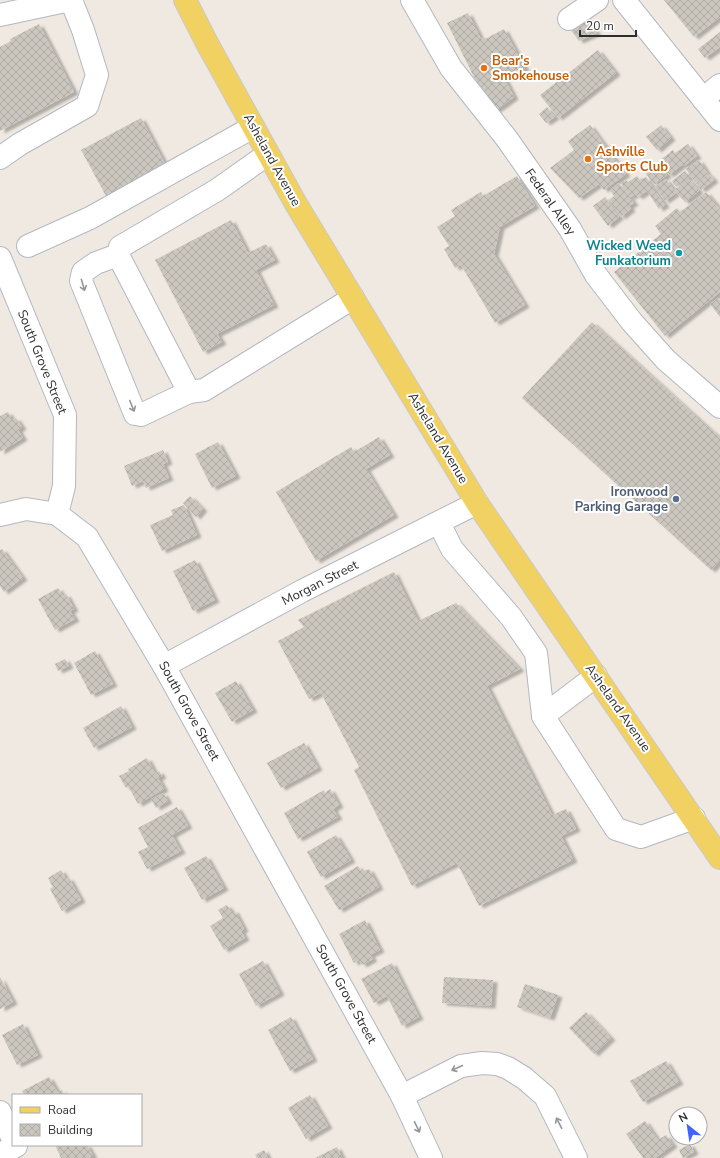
<svg xmlns="http://www.w3.org/2000/svg" width="720" height="1158" viewBox="0 0 720 1158" font-family="'Nunito Sans',sans-serif">
<defs>
<pattern id="building-cross-hatch" width="8" height="8" patternUnits="userSpaceOnUse"><rect width="8" height="8" fill="#cbc7bf"/><path d="M0 0l8 8M0 8l8-8" fill="none" stroke="#afaba4"/></pattern>
<filter id="shadow"><feDropShadow dx="4.5" dy="2.5" stdDeviation="1" flood-color="#0004"/></filter>
</defs>
<rect width="100%" height="100%" fill="#efe9e1"/>
<g fill="url(#building-cross-hatch)" filter="url(#shadow)">
<polygon points="664,0 720,0 720,17 694,37"/>
<polygon points="468,13 481,39 484,37 485,39 504,29 525,68 506,78 492,54 514,97 492,113 447,23"/>
<polygon points="584,16 597,33 579,41 568,26"/>
<polygon points="39,24 74,92 0,131 0,47 11,41 10,39"/>
<polygon points="720,32 720,47 705,58 698,49"/>
<polygon points="598,50 616,73 558,118 540,95"/>
<polygon points="547,107 555,117 546,123 539,114"/>
<polygon points="141,118 165,164 106,196 81,150"/>
<polygon points="590,125 626,174 604,190 599,184 579,198 550,168 574,150 568,141"/>
<polygon points="661,125 671,138 657,150 646,137"/>
<polygon points="688,144 697,156 684,166 683,164 669,175 659,161 673,150 675,153"/>
<polygon points="699,160 708,174 695,183 686,169"/>
<polygon points="658,162 667,175 654,185 645,172"/>
<polygon points="685,171 690,177 676,187 672,181"/>
<polygon points="709,174 714,180 701,190 696,183"/>
<polygon points="517,176 535,206 500,227 494,254 525,305 495,323 461,265 455,268 444,249 449,246 437,227 455,216 451,210 481,192 483,196"/>
<polygon points="637,176 640,180 646,177 665,205 659,209 647,191 638,197 636,194 630,197 621,183 626,180 628,182"/>
<polygon points="666,179 676,193 665,201 655,187"/>
<polygon points="689,179 699,191 685,202 674,190"/>
<polygon points="619,183 634,203 629,206 631,209 621,217 609,200 614,196 610,190"/>
<polygon points="706,192 720,209 720,292 665,336 614,272 661,234 655,226 677,208 680,212"/>
<polygon points="605,197 619,217 608,226 593,206"/>
<polygon points="231,220 248,253 266,244 275,260 256,270 274,305 217,334 222,342 203,352 155,260"/>
<polygon points="718,298 720,300 720,317 710,304"/>
<polygon points="592,322 720,438 720,560 711,570 522,398"/>
<polygon points="8,412 12,420 16,418 22,427 18,430 23,438 0,452 0,416"/>
<polygon points="379,437 390,455 366,469 394,515 316,561 276,492 351,447 354,452"/>
<polygon points="218,442 236,476 212,488 195,454"/>
<polygon points="163,450 168,462 163,464 169,478 146,488 143,481 132,486 124,466"/>
<polygon points="190,496 203,509 196,517 183,503"/>
<polygon points="184,505 197,535 162,551 150,525 173,515 171,510"/>
<polygon points="2,549 23,578 4,592 0,586 0,550"/>
<polygon points="195,560 215,600 193,611 173,571"/>
<polygon points="394,572 418,621 456,603 520,669 487,686 552,815 566,809 576,829 561,836 573,860 479,906 457,863 412,886 354,770 359,767 321,693 309,699 278,641 304,627 298,620"/>
<polygon points="58,588 63,596 66,594 74,609 70,611 75,619 55,630 38,599"/>
<polygon points="95,651 113,684 91,695 74,663"/>
<polygon points="65,659 69,666 58,671 55,664"/>
<polygon points="236,681 253,710 232,722 215,693"/>
<polygon points="121,706 132,727 94,748 83,728"/>
<polygon points="304,743 318,768 281,788 267,763"/>
<polygon points="147,758 155,773 159,771 162,776 158,778 164,789 138,804 128,786 126,788 119,776 129,771 128,769"/>
<polygon points="330,789 339,805 333,809 338,817 298,839 284,813 324,790 325,793"/>
<polygon points="163,793 168,801 156,808 151,799"/>
<polygon points="177,807 188,826 172,835 181,851 147,869 138,852 148,847 138,828"/>
<polygon points="336,835 351,860 321,877 307,852"/>
<polygon points="206,856 224,888 202,900 184,868"/>
<polygon points="358,866 362,872 369,869 379,887 339,910 324,886"/>
<polygon points="61,870 66,879 69,878 81,900 62,911 50,889 53,887 48,878"/>
<polygon points="227,905 231,912 234,910 244,929 241,931 245,938 224,950 210,926 223,918 218,910"/>
<polygon points="365,920 380,950 370,955 373,959 362,965 359,960 354,963 339,934"/>
<polygon points="263,961 280,993 256,1006 239,974"/>
<polygon points="392,963 419,1017 402,1026 387,996 374,1003 361,979"/>
<polygon points="0,977 13,1002 0,1009"/>
<polygon points="444,977 493,980 491,1006 442,1003"/>
<polygon points="525,984 558,995 550,1018 517,1007"/>
<polygon points="586,1012 611,1038 594,1054 569,1028"/>
<polygon points="291,1017 313,1059 290,1071 268,1030"/>
<polygon points="23,1024 38,1055 17,1065 2,1035"/>
<polygon points="666,1061 679,1082 643,1102 630,1081"/>
<polygon points="49,1077 58,1093 62,1090 64,1095 24,1095 22,1091"/>
<polygon points="310,1095 328,1126 306,1139 288,1108"/>
<polygon points="645,1121 658,1140 666,1135 673,1145 655,1158 643,1158 626,1134"/>
<polygon points="690,1144 694,1152 683,1158 679,1150"/>
<polygon points="55,1145 87,1145 93,1156 88,1158 61,1158"/>
<polygon points="337,1147 342,1158 315,1158"/>
<polygon points="264,1150 268,1158 257,1158 255,1155"/>
</g>
<g fill="none" stroke-linecap="round" stroke-linejoin="round">
<defs>
<g id="minor">
<polyline points="412,0 451,68 507,139 570,229 596,275 632,322 666,360 720,407"/>
<polyline points="624,0 720,120"/>
<polyline points="0,15 70,0"/>
<polyline points="569,19 597,0"/>
<polyline points="703,99 720,85"/>
<polyline points="268,154 217,190 120,247 118,255 189,392 204,390 353,298"/>
<polyline points="0,158 20,144 87,106 97,75 83,30 71,0"/>
<polyline points="28,246 90,218 253,127"/>
<polyline points="118,255 96,263 83,272 81,281 135,414 141,415 189,392"/>
<polyline points="0,258 65,415 64,486 57,514 87,537 164,666 402,1096 431,1158"/>
<polyline points="0,515 26,509 57,514"/>
<polyline points="439,523 452,549 511,617 536,653 543,716 616,829 641,837 694,818"/>
<polyline points="164,666 302,591 477,503"/>
<polyline points="543,716 596,676"/>
<polyline points="402,1096 461,1066 482,1063 497,1064 508,1068 524,1078 545,1096 576,1158"/>
<polyline points="0,1112 13,1139"/>
<polyline points="0,1154 16,1146"/>
</g>
<polyline id="major" points="185,0 208,45 296,204 477,503 720,858"/>
</defs>
<use href="#minor" stroke="#b4b7c1" stroke-width="24"/>
<use href="#major" stroke="#c9c9c9" stroke-width="24"/>
<use href="#minor" stroke="#fff" stroke-width="22"/>
<use href="#major" stroke="#f2d163" stroke-width="22"/>
</g>
<defs><path id="oneway-shaft" d="M-6 0H5M1.5-3L5.5 0L1.5 3" fill="none" stroke-width="1.6" stroke-linecap="round" stroke-linejoin="round"/></defs>
<g stroke="#969696">
<use href="#oneway-shaft" transform="translate(83 285) rotate(74)"/>
<use href="#oneway-shaft" transform="translate(132 406) rotate(68)"/>
<use href="#oneway-shaft" transform="translate(457 1068) rotate(156)"/>
<use href="#oneway-shaft" transform="translate(559 1123) rotate(-117)"/>
<use href="#oneway-shaft" transform="translate(417 1127) rotate(64)"/>
</g>
<g fill="#e8710a" stroke="#fff" stroke-width="1.5">
<circle cx="484" cy="68" r="4"/>
<circle cx="588" cy="159" r="4"/>
</g>
<circle fill="#0f9aa8" stroke="#fff" stroke-width="1.5" cx="679" cy="253" r="4"/>
<circle fill="#5c6f8a" stroke="#fff" stroke-width="1.5" cx="676" cy="499" r="4"/>
<g text-anchor="middle" dominant-baseline="central" stroke-width="4" stroke-linejoin="round" paint-order="stroke">
<g font-size="13" font-weight="bold" fill="#c56008" stroke="#fff" text-anchor="start">
<text x="492" y="61">Bear's<tspan x="492" dy="15">Smokehouse</tspan></text>
<text x="596" y="152">Ashville<tspan x="596" dy="15">Sports Club</tspan></text>
</g>
<g font-size="13" fill="#2e2e2e" stroke="#fff">
<text transform="translate(272 160) rotate(61)">Asheland Avenue</text>
<text transform="translate(550 202) rotate(55)">Federal Alley</text>
<text transform="translate(42 362) rotate(68)">South Grove Street</text>
<text transform="translate(438 438) rotate(59)">Asheland Avenue</text>
<text transform="translate(320 583) rotate(-27)">Morgan Street</text>
<text transform="translate(618 708) rotate(55)">Asheland Avenue</text>
<text transform="translate(189 711) rotate(61)">South Grove Street</text>
<text transform="translate(346 994) rotate(61)">South Grove Street</text>
</g>
<g font-size="13" font-weight="bold" fill="#0d838f" stroke="#fff" text-anchor="end">
<text x="671" y="246">Wicked Weed<tspan x="671" dy="15">Funkatorium</tspan></text>
</g>
<g font-size="13" font-weight="bold" fill="#4e5e75" stroke="#fff" text-anchor="end">
<text x="668" y="492">Ironwood<tspan x="668" dy="15">Parking Garage</tspan></text>
</g>
</g>
<rect x="12" y="1094" width="130" height="52" fill="#ffffff" stroke="#ababab"/>
<rect x="20" y="1107" width="20" height="6" fill="#f2d163" stroke="#ababab"/>
<text x="48" y="1114" font-size="12" fill="#2e2e2e">Road</text>
<rect x="20" y="1124" width="20" height="12" fill="url(#building-cross-hatch)" stroke="#ababab"/>
<text x="48" y="1134" font-size="12" fill="#2e2e2e">Building</text>
<g transform="translate(688 1126) rotate(330)"><circle r="19" fill="#ffffff" stroke="#ababab"/>
<path d="M0-3L7 15L0 10L-7 15Z" fill="#4264fb"/>
<text y="-6" font-size="11" font-weight="bold" text-anchor="middle" fill="#2e2e2e">N</text>
</g>
<path d="M580 30v6h56v-6" fill="none" stroke="#2e2e2e" stroke-width="2"/>
<text x="586" y="30" font-size="12" fill="#2e2e2e" stroke="#ffffff" stroke-width="3" paint-order="stroke">20 m</text>
</svg>
